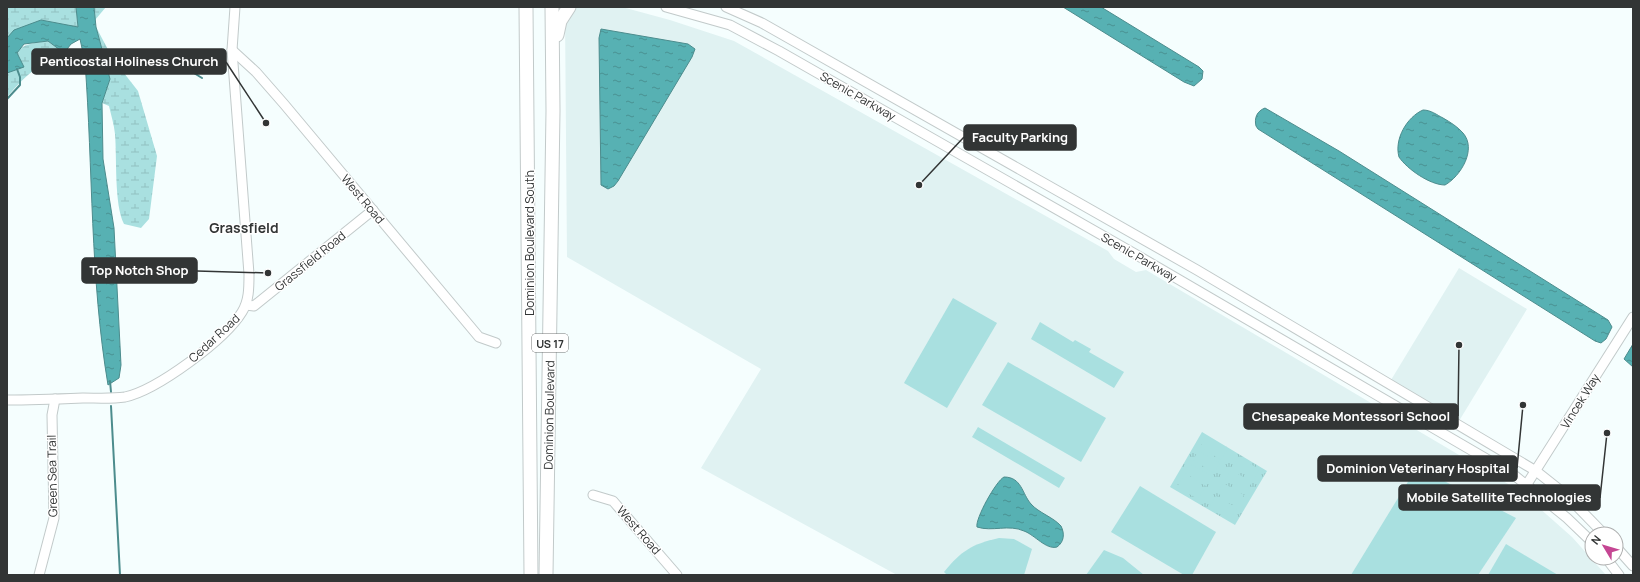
<svg xmlns="http://www.w3.org/2000/svg" width="1640" height="582" viewBox="0 0 1640 582" font-family="Manrope,sans-serif">
<defs>
<pattern id="wetland-marsh" width="20" height="14" patternUnits="userSpaceOnUse"><rect width="20" height="14" fill="#a9e0e0"/><path d="M1 5h8M5 5V1M11 12h8M15 12V8" fill="none" stroke="#92c1c1"/></pattern>
<pattern id="park-tufts" width="24" height="20" patternUnits="userSpaceOnUse"><rect width="24" height="20" fill="#a9e0e0"/><path d="M3 7l-1-3M5 7V3M7 7l1-3M15 17l-1-3M17 17v-4M19 17l1-3" fill="none" stroke="#92c1c1"/></pattern>
<pattern id="water-ripples" width="26" height="14" patternUnits="userSpaceOnUse"><rect width="26" height="14" fill="#57b1b3"/><path d="M2 4q2-2 4 0t4 0M15 11q2-2 4 0t4 0" fill="none" stroke="#499192"/></pattern>
</defs>
<rect width="100%" height="100%" fill="#f5fefe"/>
<g fill="#e0f2f2">
<polygon points="572,7 622,7 670,20 734,41 1108,251 1114,259 1136,272 1146,270 1520,491 1572,537 1606,575 897,575 701,468 761,369 567,257 565,15"/>
<polygon points="1459,268 1527,309 1459,421 1391,380"/>
</g>
<g fill="url(#wetland-marsh)">
<polygon points="7,7 76,7 78,28 41,20 7,38"/>
<polygon points="94,7 106,7 95,20"/>
<path d="M96 27 113 59 138 91 157 156 149 219 141 228 124 224C114 205 117 157 115 134 114 124 111 115 109 106L102 103 110 79Z"/>
<path d="M48 41 64 53C35 67 28 73 7 97V73H8C19 46 18 45 48 41Z"/>
</g>
<polygon fill="url(#park-tufts)" points="1202,432 1267,471 1235,525 1170,487"/>
<g fill="#a9e0e0">
<polygon points="953,298 997,323 947,408 904,383"/>
<polygon points="1040,322 1073,342 1075,340 1091,349 1089,352 1124,372 1114,388 1031,339"/>
<polygon points="1008,362 1106,418 1081,462 982,405"/>
<polygon points="978,427 1065,478 1059,488 972,437"/>
<polygon points="1206,438 1227,450 1221,460 1200,447"/>
<polygon points="1198,451 1220,463 1214,473 1193,460"/>
<polygon points="1238,457 1259,469 1254,479 1233,467"/>
<polygon points="1190,464 1212,476 1206,486 1185,473"/>
<polygon points="1417,467 1516,518 1478,575 1351,575"/>
<polygon points="1231,470 1252,482 1246,492 1225,480"/>
<polygon points="1183,477 1204,489 1198,499 1177,487"/>
<polygon points="1223,483 1244,495 1238,505 1217,493"/>
<polygon points="1140,486 1216,532 1192,575 1184,575 1111,532"/>
<polygon points="1216,496 1237,508 1231,518 1210,506"/>
<path d="M999 538 1014 539 1032 549 1024 575H947L944 572C961 551 972 544 999 538Z"/>
<polygon points="1506,544 1558,575 1488,575"/>
<polygon points="1104,550 1123,558 1144,575 1086,575"/>
</g>
<g fill="url(#water-ripples)" stroke="#4c8c8d">
<path d="M76 7H94L96 27 110 79 102 103 103 159 114 228 121 365 119 378 108 385C90 278 93 169 85 62L80 39 71 44 64 53 48 41 24 44 17 53 24 67 7 73V38L14 30 41 20 78 27Z"/>
<polygon points="1063,7 1101,7 1199,67 1203,71 1202,79 1194,86 1184,82"/>
<polygon points="601,29 688,44 695,49 692,57 618,181 614,186 608,189 601,185 599,38"/>
<path d="M1265 108 1339 151 1608 320 1612 327 1606 339 1601 343 1595 341 1258 129 1256 126C1254 118 1257 111 1265 108Z"/>
<path d="M1423 110C1431 110 1437 115 1443 118 1450 122 1458 127 1463 133 1477 149 1461 176 1445 185 1430 185 1407 169 1399 157 1394 139 1407 117 1423 110Z"/>
<polygon points="1633,344 1633,367 1624,359"/>
<path d="M1004 477C1022 477 1022 494 1031 504 1039 513 1053 517 1061 526 1065 534 1064 542 1057 547 1046 550 1035 535 1024 531 1009 524 992 532 977 527 975 519 996 481 1004 477Z"/>
</g>
<g fill="none" stroke-linecap="round" stroke-linejoin="round">
<g stroke="#4c8c8d" stroke-width="2">
<polyline points="102,56 124,53 189,70 202,78"/>
<polyline points="7,99 20,85 20,77 17,69"/>
<polyline points="110,381 111,392"/>
<polyline points="111,406 120,575"/>
</g>
<defs>
<g id="minor">
<polyline points="666,7 730,25 779,51 1135,254 1514,475 1567,518 1592,542"/>
<polyline points="726,7 762,23 1197,270 1536,471 1565,494 1604,534"/>
<polyline points="232,50 256,72 284,104 479,337 496,343"/>
<polyline points="246,305 254,306 373,210"/>
<path d="M7 400C32 400 58 399 83 398 97 398 111 399 125 397 157 390 225 340 242 312 249 301 249 288 249 274L232 50 235 7"/>
<polyline points="1527,484 1633,317"/>
<polyline points="593,495 613,501 677,575"/>
<polyline points="1616,547 1633,566"/>
<polyline points="1606,558 1619,575"/>
<polyline points="39,575 54,518 52,415 55,399"/>
</g>
<g id="highway">
<polyline points="526,7 531,575"/>
<polyline points="557,35 560,21 569,7"/>
<polyline points="546,575 553,111 552,7"/>
</g>
</defs>
<use href="#minor" stroke="#c2caca" stroke-width="11"/>
<use href="#highway" stroke="#c2caca" stroke-width="15"/>
<use href="#minor" stroke="#fff" stroke-width="9"/>
<use href="#highway" stroke="#fff" stroke-width="13"/>
</g>
<g text-anchor="middle" dominant-baseline="central" stroke-width="3" stroke-linejoin="round" paint-order="stroke">
<rect fill="#fff" stroke="#707272" stroke-width="1" x="532" y="334" width="36" height="18" rx="3"/>
<g font-size="11" font-weight="bold" fill="#323535">
<text x="550" y="343">US 17</text>
</g>
<g font-size="12" fill="#323535" stroke="#fff">
<text transform="translate(858 96) rotate(30)">Scenic Parkway</text>
<text transform="translate(363 199) rotate(50)">West Road</text>
<text transform="translate(529 243) rotate(-90)">Dominion Boulevard South</text>
<text transform="translate(1139 257) rotate(30)">Scenic Parkway</text>
<text transform="translate(310 261) rotate(-39)">Grassfield Road</text>
<text transform="translate(214 338) rotate(-43)">Cedar Road</text>
<text transform="translate(1580 401) rotate(-58)">Vincek Way</text>
<text transform="translate(549 415) rotate(-89)">Dominion Boulevard</text>
<text transform="translate(52 476) rotate(-91)">Green Sea Trail</text>
<text transform="translate(639 530) rotate(49)">West Road</text>
</g>
<g font-size="14" font-weight="bold" fill="#323535" stroke="#fff">
<text x="244" y="227">Grassfield</text>
</g>
</g>
<path fill="none" stroke="#323535" stroke-width="1.5" d="M266 123L226 62M919 185L964 137M268 273L197 271M1459 345L1458 416M1523 405L1517 468M1607 433L1600 498"/>
<g fill="#323535" stroke="#fff" stroke-width="1.5">
<circle cx="266" cy="123" r="4"/>
<circle cx="919" cy="185" r="4"/>
<circle cx="268" cy="273" r="4"/>
<circle cx="1459" cy="345" r="4"/>
<circle cx="1523" cy="405" r="4"/>
<circle cx="1607" cy="433" r="4"/>
</g>
<g fill="#323535" stroke="#323535" stroke-width="1.5">
<rect x="32" y="49" width="194" height="25" rx="4"/>
<rect x="964" y="125" width="112" height="25" rx="4"/>
<rect x="82" y="258" width="115" height="25" rx="4"/>
<rect x="1244" y="404" width="214" height="25" rx="4"/>
<rect x="1318" y="456" width="199" height="25" rx="4"/>
<rect x="1399" y="485" width="201" height="25" rx="4"/>
</g>
<g font-size="13" text-anchor="middle" font-weight="bold" fill="#fff">
<text x="129" y="66">Penticostal Holiness Church</text>
<text x="1020" y="142">Faculty Parking</text>
<text x="139" y="275">Top Notch Shop</text>
<text x="1351" y="421">Chesapeake Montessori School</text>
<text x="1418" y="473">Dominion Veterinary Hospital</text>
<text x="1499" y="502">Mobile Satellite Technologies</text>
</g>
<rect width="1640" height="582" fill="none" stroke="#323535" stroke-width="16"/>
<g transform="translate(1604 546) rotate(308)"><circle r="19" fill="#ffffff" stroke="#adaeae"/>
<path d="M0-3L7 15L0 10L-7 15Z" fill="#c54693"/>
<text y="-6" font-size="11" font-weight="bold" text-anchor="middle" fill="#323535">N</text>
</g>
</svg>
